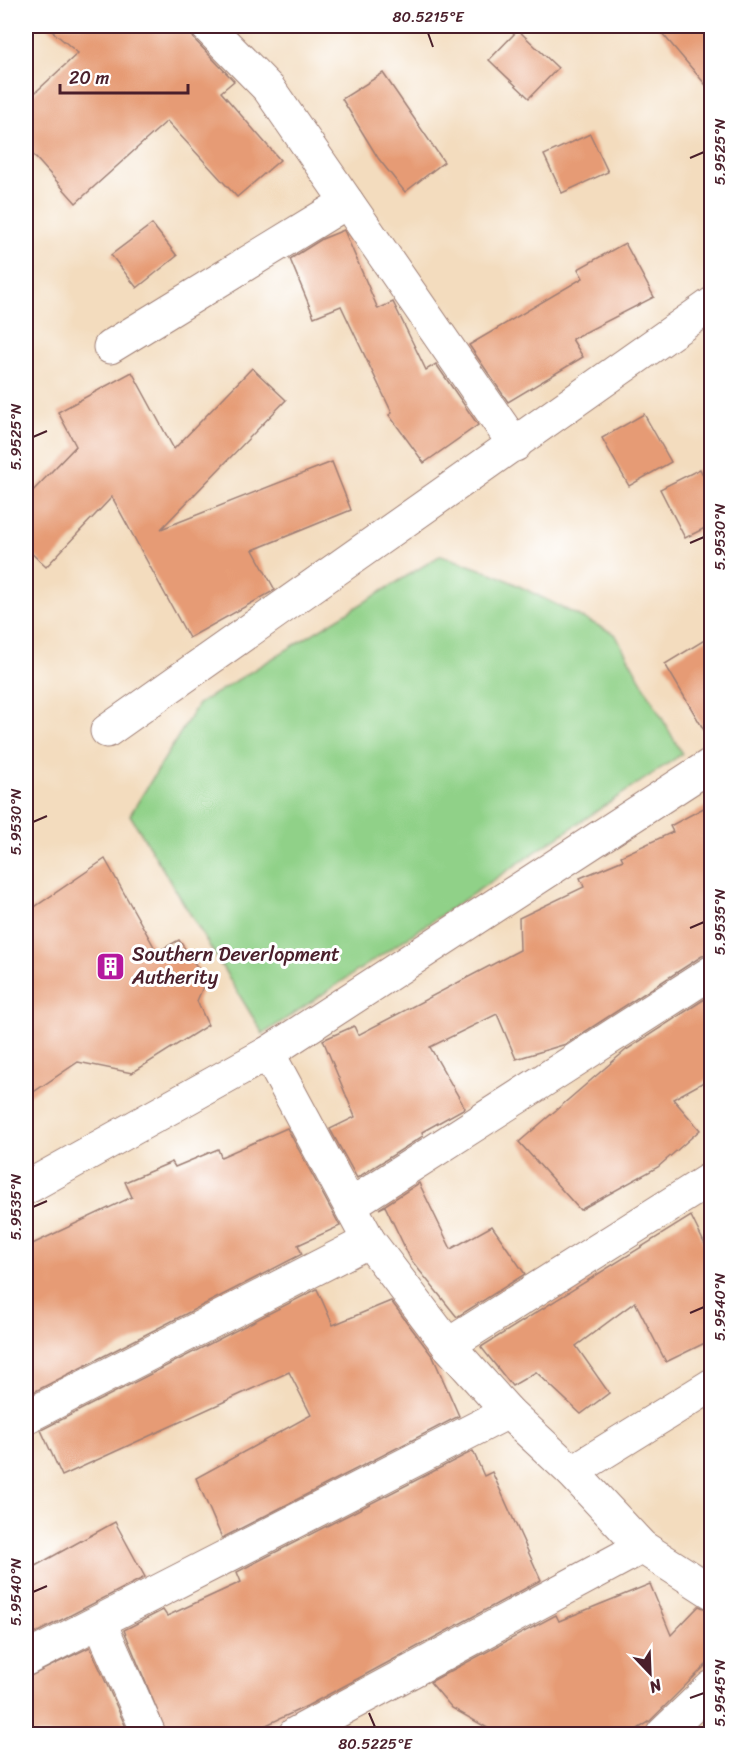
<svg xmlns="http://www.w3.org/2000/svg" width="737" height="1760" viewBox="0 0 737 1760" font-family="Sriracha,sans-serif">
<rect width="100%" height="100%" fill="#fff"/>
<filter id="ink" filterUnits="userSpaceOnUse"><feTurbulence type="fractalNoise" baseFrequency=".0167" numOctaves="2"/><feDisplacementMap in="SourceGraphic" scale="12" xChannelSelector="R" yChannelSelector="G"/><feConvolveMatrix kernelMatrix="1 2 1 2 8 2 1 2 1" color-interpolation-filters="sRGB"/></filter>
<filter id="wash" filterUnits="userSpaceOnUse"><feTurbulence type="fractalNoise" baseFrequency=".008" numOctaves="4" result="noise"/><feDisplacementMap in="SourceGraphic" scale="24" xChannelSelector="R" yChannelSelector="G"/><feGaussianBlur stdDeviation="1.35" result="paint"/><feColorMatrix in="noise" values="0 0 0 0 0 0 0 0 0 0 0 0 0 0 0 0 0 1.4 0 .05"/><feComposite in="paint" operator="in"/></filter>
<g filter="url(#wash)">
<rect width="100%" height="100%" fill="#f3dcbe"/>
<polygon fill="#90d188" stroke="#6d785a" stroke-width="1.5" points="441,555 499,576 615,634 682,754 263,1034 130,815 198,704"/>
<g id="blocks">
<g fill="#e69b75">
<polygon points="46,26 189,26 194,39 234,81 221,92 280,160 237,197 167,121 76,203 26,147 26,101 78,53"/>
<polygon points="656,26 711,26 711,91"/>
<polygon points="518,30 558,68 529,98 489,60"/>
<polygon points="383,73 444,162 405,192 378,158 342,99"/>
<polygon points="590,134 608,172 562,193 544,155"/>
<polygon points="152,224 177,256 137,288 111,255"/>
<polygon points="344,230 378,309 393,302 426,370 436,364 478,425 424,463 389,415 392,413 341,306 314,317 290,259 322,239"/>
<polygon points="625,243 654,297 572,339 583,357 508,402 469,345 583,278 578,269"/>
<polygon points="252,368 286,400 161,529 332,462 351,510 253,550 275,590 189,638 112,497 46,567 26,548 26,498 76,446 58,412 132,372 174,449"/>
<polygon points="644,414 671,462 629,486 602,438"/>
<polygon points="700,469 711,491 711,525 685,538 660,489"/>
<polygon points="711,636 711,742 665,664"/>
<polygon points="711,804 711,953 702,956 566,1044 516,1059 497,1014 430,1047 465,1108 422,1132 423,1136 357,1178 330,1129 355,1117 323,1040 354,1026 358,1035 520,950 519,918 584,887 580,878 623,860 621,856 673,832 670,826"/>
<polygon points="105,859 157,952 179,940 206,980 197,1001 208,1025 132,1073 78,1062 26,1097 26,913"/>
<polygon points="711,995 711,1078 673,1099 700,1130 658,1167 580,1210 519,1142 626,1050"/>
<polygon points="287,1128 340,1226 298,1245 302,1254 26,1396 26,1247 132,1197 125,1182 172,1162 175,1167 218,1149 221,1157"/>
<polygon points="419,1183 451,1249 492,1226 525,1274 457,1317 411,1260 385,1206 379,1209"/>
<polygon points="691,1216 711,1257 711,1340 666,1362 635,1302 576,1346 609,1393 581,1414 536,1372 512,1386 481,1347"/>
<polygon points="317,1289 333,1325 391,1301 433,1357 459,1416 222,1538 196,1478 311,1415 289,1372 62,1476 41,1430"/>
<polygon points="473,1451 484,1476 492,1472 541,1580 307,1706 247,1734 167,1734 124,1630 163,1610 167,1616 241,1582 237,1572"/>
<polygon points="115,1522 145,1577 26,1638 26,1571"/>
<polygon points="650,1584 671,1635 699,1606 711,1611 711,1660 649,1722 630,1734 498,1734 452,1708 430,1682 556,1615 559,1621"/>
<polygon points="90,1647 129,1734 26,1734 26,1678"/>
</g>
</g>
</g>
<g filter="url(#ink)">
<use href="#blocks" fill-opacity="0" stroke="#9e7e74" stroke-width="1.5"/>
<g fill="none" stroke-linecap="round" stroke-linejoin="round">
<defs>
<g id="minor">
<polyline points="207,26 269,89 515,445"/>
<polyline points="110,347 347,202"/>
<polyline points="107,731 712,304"/>
<polyline points="268,1053 369,1241 448,1345 508,1412 572,1472 642,1547 712,1592"/>
<polyline points="26,1188 268,1053 712,764"/>
<polyline points="350,1205 712,972"/>
<polyline points="448,1345 712,1178"/>
<polyline points="26,1417 369,1241"/>
<polyline points="572,1472 712,1385"/>
<polyline points="100,1623 149,1734"/>
<polyline points="26,1659 508,1412"/>
<polyline points="295,1734 642,1547"/>
<polyline points="663,1734 712,1687"/>
</g>
</defs>
<use href="#minor" stroke="#9e7e74" stroke-width="35"/>
<use href="#minor" stroke="#fff" stroke-width="33"/>
</g>
</g>
<path fill="none" stroke="#4a1f2b" stroke-width="2" d="M428 33 433 47M690 158 704 152M33 437 47 431M690 543 704 537M33 822 47 816M690 928 704 922M33 1207 47 1201M690 1313 704 1307M33 1592 47 1586M690 1698 704 1693M369 1713 375 1727"/>
<defs>
<symbol id="building-square" viewBox="-11 -11 22 22"><rect x="-9" y="-9" width="18" height="18" rx="4" fill="#b5179e" stroke="#fff"/><path d="M-4-6H4V6H1V3H-1V6H-4ZM-2.5-4.3h1.7v1.8h-1.7ZM.8-4.3h1.7v1.8H.8ZM-2.5-1h1.7V.8h-1.7ZM.8-1h1.7V.8H.8Z" fill="#fff"/></symbol>
</defs>
<g fill-rule="evenodd">
<use href="#building-square" x="94" y="950" width="33" height="33"/>
</g>
<g text-anchor="middle" dominant-baseline="central" stroke-width="6" stroke-linejoin="round" paint-order="stroke">
<g font-size="20" fill="#4a1f2b" stroke="#fff" text-anchor="start">
<text x="132" y="954">Southern Deverlopment<tspan x="132" dy="23">Autherity</tspan></text>
</g>
</g>
<rect width="737" height="1760" fill="none" stroke="#fff" stroke-width="66"/>
<g transform="translate(650 1673) rotate(157)" stroke="#ffffff" stroke-width="4.5" paint-order="stroke">
<path d="M0-4.5L10 22L0 15L-10 22Z" fill="#4a1f2b"/>
<text y="-9" font-size="16" font-weight="bold" text-anchor="middle" fill="#4a1f2b">N</text>
</g>
<path d="M60 84v9h128v-9" fill="none" stroke="#4a1f2b" stroke-width="3"/>
<text x="69" y="84" font-size="18" fill="#4a1f2b" stroke="#ffffff" stroke-width="4.5" paint-order="stroke">20 m</text>
<rect x="33" y="33" width="671" height="1694" fill="none" stroke="#4a1f2b" stroke-width="2"/>
<g font-size="15" text-anchor="middle" fill="#4a1f2b">
<text x="428" y="22">80.5215°E</text>
<text transform="translate(720 152) rotate(-90)" y="5">5.9525°N</text>
<text transform="translate(16 437) rotate(-90)" y="5">5.9525°N</text>
<text transform="translate(720 537) rotate(-90)" y="5">5.9530°N</text>
<text transform="translate(16 822) rotate(-90)" y="5">5.9530°N</text>
<text transform="translate(720 922) rotate(-90)" y="5">5.9535°N</text>
<text transform="translate(16 1207) rotate(-90)" y="5">5.9535°N</text>
<text transform="translate(720 1307) rotate(-90)" y="5">5.9540°N</text>
<text transform="translate(16 1592) rotate(-90)" y="5">5.9540°N</text>
<text transform="translate(720 1693) rotate(-90)" y="5">5.9545°N</text>
<text x="375" y="1749">80.5225°E</text>
</g>
</svg>
